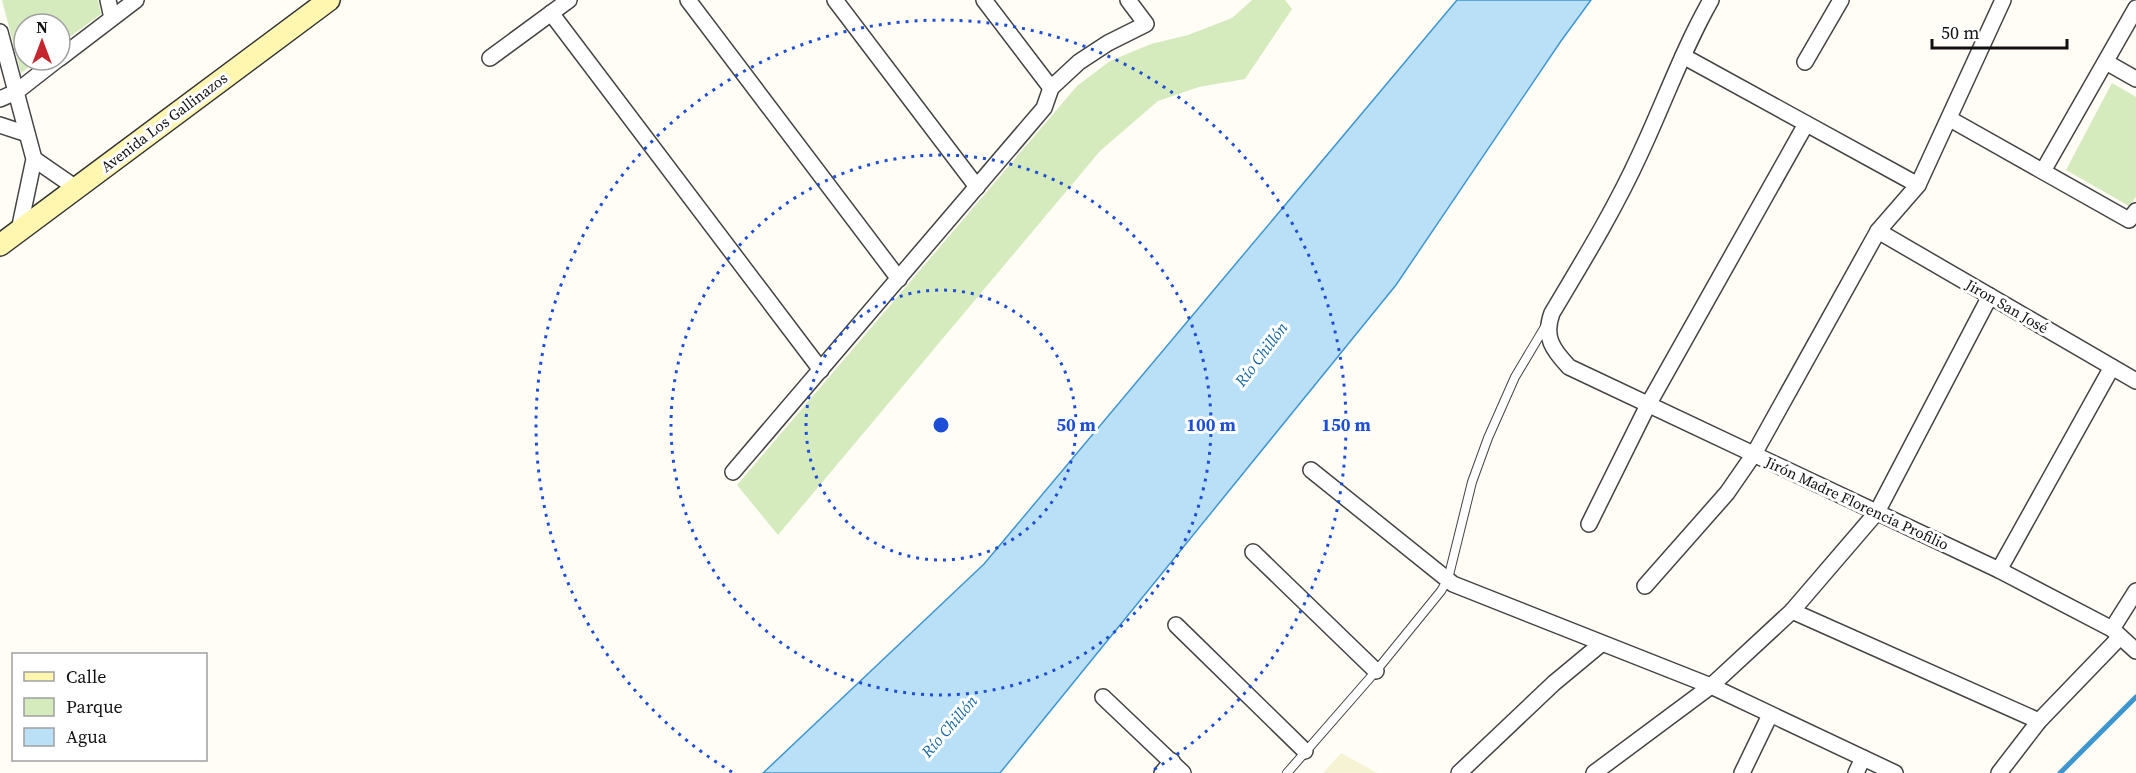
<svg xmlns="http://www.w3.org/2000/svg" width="2136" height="773" viewBox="0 0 2136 773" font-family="'Source Serif 4',serif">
<rect width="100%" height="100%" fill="#fffdf5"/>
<polygon fill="#f6f3d4" points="1341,753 1377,773 1323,773"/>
<g fill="#d5ebbd">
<polygon points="2,0 98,0 101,14 60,44 60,24 24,24 24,60 38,60 21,73"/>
<polygon points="1252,0 1285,0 1292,9 1245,79 1199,87 1158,101 1100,151 778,535 737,485 1077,86 1110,61 1151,44 1188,35 1232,18"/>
<polygon points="2112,83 2136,97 2136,197 2129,206 2066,170"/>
</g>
<polygon fill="#b9e0f7" stroke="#3f96cf" stroke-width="1.5" points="1457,0 1591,0 1561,41 1396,285 1000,773 763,773 984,564"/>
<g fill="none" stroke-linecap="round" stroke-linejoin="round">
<polyline stroke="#3f96cf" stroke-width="5" points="2060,773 2136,697"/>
<defs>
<polyline id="lane" points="1287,773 1376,671 1441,591 1448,579 1472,482 1488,438 1515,377 1546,325"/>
<g id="street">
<polyline points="108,0 112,18"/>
<polyline points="688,0 899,279"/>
<polyline points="835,0 977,187"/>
<polyline points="984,0 1051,88"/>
<path d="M1711 0C1683 49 1664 103 1640 154 1615 209 1583 261 1552 313 1543 337 1553 350 1569 367L1999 570 2112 629 2136 651"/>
<polyline points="551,13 821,370"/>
<polyline points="0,32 34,159 19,230"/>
<polyline points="1683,56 1918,185"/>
<polyline points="60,58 136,0"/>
<polyline points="490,58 569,0"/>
<polyline points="1805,62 1841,0"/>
<polyline points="2106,62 2136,79"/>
<polyline points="0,99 16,92 57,60"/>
<polyline points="1950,119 2129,220 2136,211"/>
<polyline points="0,125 27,134"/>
<polyline points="34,159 76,188"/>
<polyline points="2043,171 2136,8"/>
<polyline points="1878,231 2136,381"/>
<polyline points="1311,470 1453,584 1711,686 1895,773"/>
<polyline points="733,472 1044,108 1051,88 1079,62 1108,43 1146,24 1128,0"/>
<polyline points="1589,524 1648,405 1806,124"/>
<polyline points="1253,552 1376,671"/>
<polyline points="1999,570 2112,367"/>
<polyline points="1645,586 1727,493 1754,454 1878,231 1918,185 2003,0"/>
<polyline points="1792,611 2039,721"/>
<polyline points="1176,625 1305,751"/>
<polyline points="2112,629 2136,591"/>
<polyline points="1103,697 1183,773"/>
<polyline points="1162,773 1172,761"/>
<polyline points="1459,773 1554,683 1601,644"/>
<polyline points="1594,773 1711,686 1792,611 1877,512 1990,296"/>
<polyline points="1742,773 1770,715"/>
<polyline points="1856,773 1863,758"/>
<polyline points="1999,773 2039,721 2120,637"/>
</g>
<polyline id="secondary" points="0,245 329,0"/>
</defs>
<use href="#lane" stroke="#444" stroke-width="10"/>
<use href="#street" stroke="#444" stroke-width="18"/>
<use href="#secondary" stroke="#333" stroke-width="24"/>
<use href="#lane" stroke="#fff" stroke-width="8"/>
<use href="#street" stroke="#fff" stroke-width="15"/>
<use href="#secondary" stroke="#fff6b0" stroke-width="21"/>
</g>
<g fill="none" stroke="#1d4ed8" stroke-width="3" stroke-dasharray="3 6">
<circle cx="941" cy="425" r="135"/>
<circle cx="941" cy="425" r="270"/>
<path d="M732 772A405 405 0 1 1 1150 772"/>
</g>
<g text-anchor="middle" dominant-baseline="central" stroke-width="6" stroke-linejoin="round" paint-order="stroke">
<g font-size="15" fill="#111" stroke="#fff">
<text transform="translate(164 122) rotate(-37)">Avenida Los Gallinazos</text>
<text transform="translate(2007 306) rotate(30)">Jiron San José</text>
<text transform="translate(1857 503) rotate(25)">Jirón Madre Florencia Profilio</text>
</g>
<g font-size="16" font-style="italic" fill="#1768a6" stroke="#fff">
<text transform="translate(1261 354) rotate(-53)">Río Chillón</text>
<text transform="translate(949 726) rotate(-49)">Río Chillón</text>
</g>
</g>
<circle cx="941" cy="425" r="9" fill="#1d4ed8" stroke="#fff" stroke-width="3"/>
<g font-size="18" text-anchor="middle" font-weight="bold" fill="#1d4ed8" stroke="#fff" stroke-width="6" stroke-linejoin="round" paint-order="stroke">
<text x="1076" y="431">50 m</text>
<text x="1211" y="431">100 m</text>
<text x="1346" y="431">150 m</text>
</g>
<rect x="12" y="653" width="195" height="108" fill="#ffffff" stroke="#a0a0a0" stroke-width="1.5"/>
<rect x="24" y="672" width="30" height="9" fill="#fff6b0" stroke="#a0a0a0" stroke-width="1.5"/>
<text x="66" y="683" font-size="18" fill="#111111">Calle</text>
<rect x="24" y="698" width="30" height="18" fill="#d5ebbd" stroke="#a0a0a0" stroke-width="1.5"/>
<text x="66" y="713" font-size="18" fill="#111111">Parque</text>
<rect x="24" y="728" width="30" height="18" fill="#b9e0f7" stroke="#a0a0a0" stroke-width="1.5"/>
<text x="66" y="743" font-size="18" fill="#111111">Agua</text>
<g transform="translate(42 42)"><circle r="28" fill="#ffffff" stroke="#a0a0a0" stroke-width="1.5"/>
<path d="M0-4.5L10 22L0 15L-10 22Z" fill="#c4262e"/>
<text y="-9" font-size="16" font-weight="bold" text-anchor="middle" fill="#111111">N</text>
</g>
<path d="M1932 39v9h135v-9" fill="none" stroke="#111111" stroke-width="3"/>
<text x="1941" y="39" font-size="18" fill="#111111" stroke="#ffffff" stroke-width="4.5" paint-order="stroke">50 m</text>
</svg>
